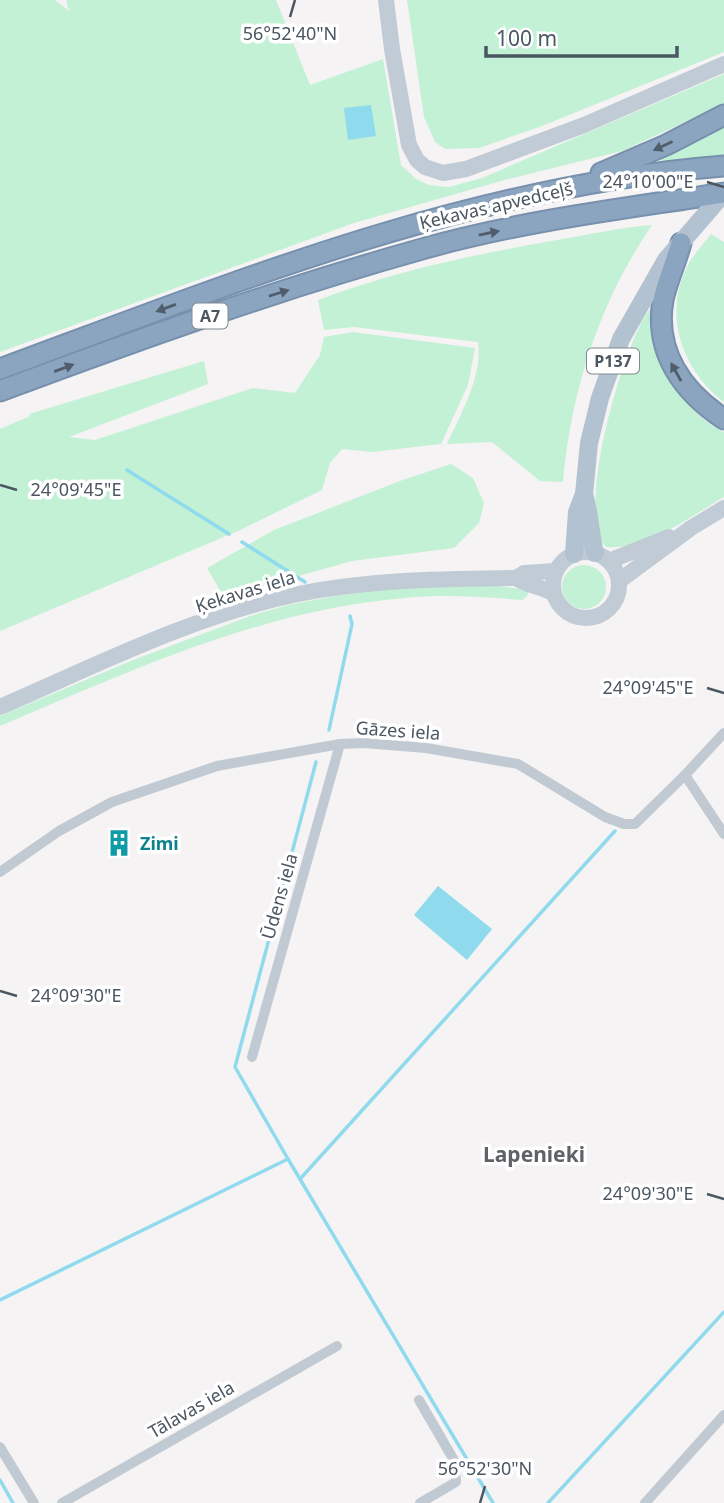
<svg xmlns="http://www.w3.org/2000/svg" width="724" height="1503" viewBox="0 0 724 1503" font-family="'Noto Sans',sans-serif">
<rect width="100%" height="100%" fill="#f5f3f3"/>
<g fill="#c3f1d5">
<polygon points="0,0 55,0 69,11 66,0 276,0 310,85 383,59 401,165 416,179 429,185 449,187 482,178 724,74 724,104 622,151 501,181 354,223 0,352"/>
<polygon points="407,0 724,0 724,52 542,126 479,148 445,149 435,142 424,117"/>
<polygon points="724,127 724,155 664,162 660,159"/>
<path d="M652 225C600 301 571 390 563 482L540 481 492 442 447 444C461 413 483 376 478 342L354 327 324 330 318 300C395 271 476 254 557 240 588 235 621 227 652 225Z"/>
<path d="M711 234 724 242V402C682 370 662 314 688 265 693 254 704 244 711 234Z"/>
<path d="M649 310 653 312C660 364 674 406 724 432V497C692 516 644 551 606 547 574 513 623 346 649 310Z"/>
<polygon points="353,332 475,348 468,385 441,444 372,452 342,449 330,463 322,490 238,531 0,631 0,429 30,416 29,414 204,361 208,384 69,437 95,440 253,388 295,393 320,355 324,337"/>
<polygon points="451,464 473,478 484,503 479,523 454,548 352,561 224,597 207,568 274,530 400,481"/>
<circle cx="584" cy="587" r="22"/>
<path d="M490 585 529 590 527 596 522 600C482 597 444 594 404 598 261 610 131 671 0 726V716L133 660 253 615 288 605 373 589Z"/>
</g>
<g fill="#90daee">
<polygon points="371,105 376,136 348,140 344,108"/>
<polygon points="438,886 492,929 467,960 414,915"/>
</g>
<g fill="none" stroke-linecap="round" stroke-linejoin="round">
<g stroke="#90daee" stroke-width="3.5">
<polyline points="127,470 229,534"/>
<polyline points="242,542 305,582"/>
<polyline points="329,730 352,624 350,616"/>
<polyline points="288,1159 235,1067 316,762"/>
<polyline points="300,1179 615,831"/>
<polyline points="0,1300 288,1159 493,1503"/>
<polyline points="0,1480 13,1503"/>
<polyline points="548,1503 724,1312"/>
</g>
<defs>
<g id="highway">
<polyline points="601,173 666,145 724,115"/>
<path d="M681 243C676 262 667 281 663 300 654 352 683 392 724 419"/>
<path d="M0 369C235 282 471 186 724 166"/>
<path d="M0 391C139 339 279 289 422 249 520 221 623 209 724 193"/>
</g>
</defs>
<use href="#highway" stroke="#7690ad" stroke-width="23"/>
<g stroke="#c1cad2" stroke-width="10">
<polyline points="685,775 724,834"/>
<polyline points="0,872 59,831 112,802 217,766 340,744 364,743 426,748 518,764 605,817 624,824 635,824 685,775 724,733"/>
<polyline points="252,1057 340,744"/>
<polyline points="419,1400 455,1462 456,1482 420,1503"/>
<polyline points="0,1447 34,1503"/>
<polyline points="62,1503 337,1346"/>
<polyline points="645,1503 724,1415"/>
</g>
<g stroke="#c1cbd6" stroke-width="16">
<polyline points="386,0 392,49 409,145 417,160 425,167 443,173 466,169 584,125 724,64"/>
<circle cx="586" cy="585" r="33"/>
<polyline points="609,561 669,537"/>
<path d="M516 578C528 586 540 586 554 594"/>
<polyline points="619,581 691,528 724,508"/>
<path d="M0 707C97 665 195 615 298 594 370 579 444 579 516 578L524 573 556 571"/>
</g>
<g stroke="#b3c2d1" stroke-width="18">
<path d="M584 494C590 514 590 533 595 553"/>
<polyline points="574,554 577,512 584,494 589,443 600,398 621,339 666,260 724,193"/>
</g>
<use href="#highway" stroke="#8ba5c1" stroke-width="19"/>
</g>
<defs><path id="oneway-solid" d="M-6-.8H1V-3.2L6.5 0L1 3.2V.8H-6Z" transform="scale(1.75)"/></defs>
<g fill="#505e6b">
<use href="#oneway-solid" transform="translate(663 146) rotate(155)"/>
<use href="#oneway-solid" transform="translate(489 233) rotate(-11)"/>
<use href="#oneway-solid" transform="translate(279 293) rotate(-17)"/>
<use href="#oneway-solid" transform="translate(166 308) rotate(160)"/>
<use href="#oneway-solid" transform="translate(64 368) rotate(-20)"/>
<use href="#oneway-solid" transform="translate(676 372) rotate(-119)"/>
</g>
<path fill="none" stroke="#4a5661" stroke-width="2.5" d="M290 17 295 0M707 182 724 187M0 485 17 490M707 688 724 693M0 991 17 996M707 1194 724 1199M480 1503 485 1486"/>
<defs>
<symbol id="building-bare" viewBox="-9 -9 18 18"><path d="M-4-6H4V6H1V3H-1V6H-4ZM-2.5-4.3h1.7v1.8h-1.7ZM.8-4.3h1.7v1.8H.8ZM-2.5-1h1.7V.8h-1.7ZM.8-1h1.7V.8H.8Z" fill="#0f9aa8" stroke="#fff" stroke-width="2.5" paint-order="stroke"/></symbol>
</defs>
<g fill-rule="evenodd">
<use href="#building-bare" x="100" y="824" width="38" height="38"/>
</g>
<g text-anchor="middle" dominant-baseline="central" stroke-width="7" stroke-linejoin="round" paint-order="stroke">
<g fill="#fff" stroke="#808990" stroke-width="2">
<rect x="192.5" y="303.5" width="35" height="25" rx="5"/>
<rect x="587" y="348.5" width="52" height="25" rx="5"/>
</g>
<g font-size="16" font-weight="bold" fill="#4a5661">
<text x="210" y="316">A7</text>
<text x="613" y="361">P137</text>
</g>
<g font-size="18" fill="#4a5661" stroke="#fff">
<text transform="translate(496 205) rotate(-13)">Ķekavas apvedceļš</text>
<text transform="translate(245 591) rotate(-17)">Ķekavas iela</text>
<text transform="translate(398 730) rotate(4)">Gāzes iela</text>
<text transform="translate(279 896) rotate(-74)">Ūdens iela</text>
<text transform="translate(191 1409) rotate(-30)">Tālavas iela</text>
</g>
<g font-size="18" font-weight="bold" fill="#0d838f" stroke="#fff" text-anchor="start">
<text x="140" y="843">Zimi</text>
</g>
<g font-size="21" font-weight="bold" fill="#5f6368" stroke="#fff">
<text x="534" y="1154">Lapenieki</text>
</g>
</g>
<g font-size="18" text-anchor="middle" fill="#4a5661" stroke="#fff" stroke-width="7" stroke-linejoin="round" paint-order="stroke">
<text x="290" y="40">56°52'40"N</text>
<text x="648" y="188">24°10'00"E</text>
<text x="76" y="496">24°09'45"E</text>
<text x="648" y="694">24°09'45"E</text>
<text x="76" y="1002">24°09'30"E</text>
<text x="648" y="1200">24°09'30"E</text>
<text x="485" y="1475">56°52'30"N</text>
</g>
<path d="M486 46v10h191v-10" fill="none" stroke="#4a5661" stroke-width="3.5"/>
<text x="496" y="46" font-size="21" fill="#4a5661" stroke="#ffffff" stroke-width="5" paint-order="stroke">100 m</text>
</svg>
